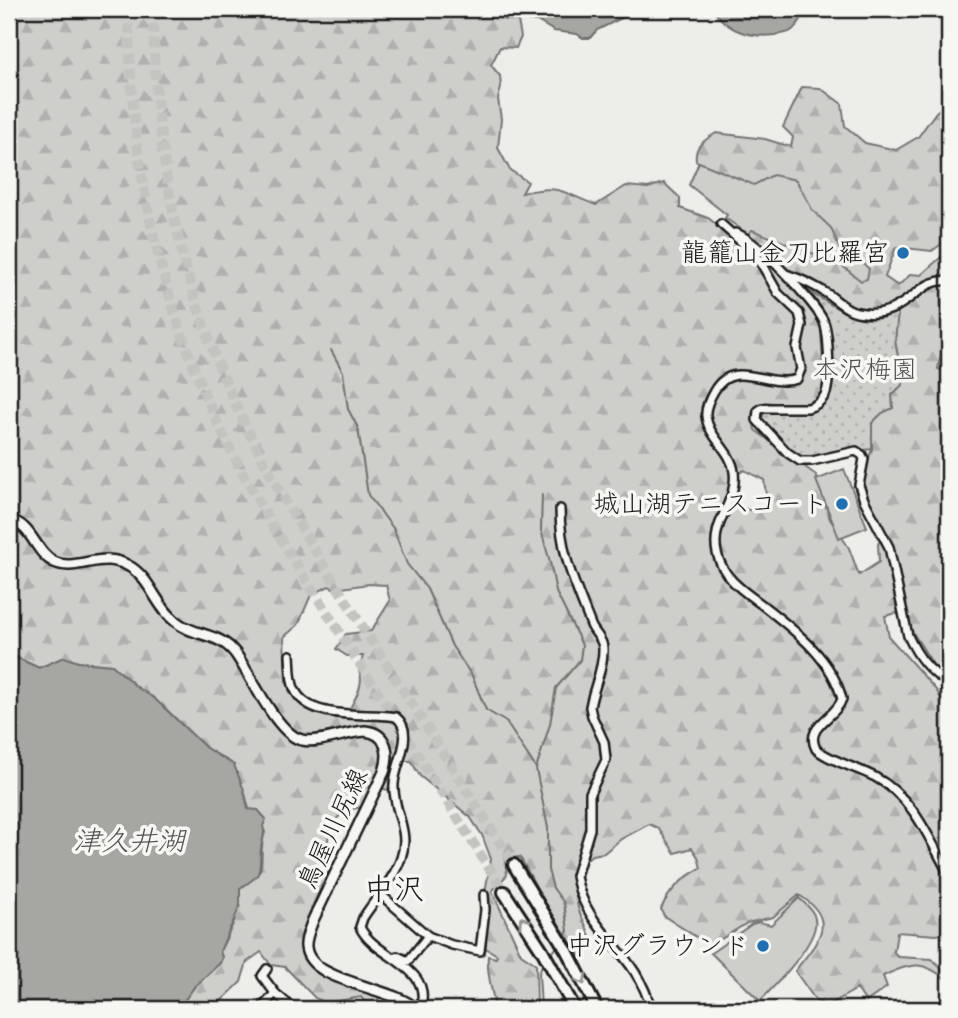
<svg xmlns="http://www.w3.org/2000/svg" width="958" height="1018" viewBox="0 0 958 1018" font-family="'Comic Neue','Klee One',sans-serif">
<defs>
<pattern id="forest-firs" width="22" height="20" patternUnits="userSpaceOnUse" patternTransform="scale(1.75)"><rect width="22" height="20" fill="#cececb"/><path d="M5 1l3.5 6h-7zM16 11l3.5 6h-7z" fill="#b0b0ae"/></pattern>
<pattern id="garden-dots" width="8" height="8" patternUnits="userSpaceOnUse" patternTransform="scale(1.75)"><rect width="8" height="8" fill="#cececb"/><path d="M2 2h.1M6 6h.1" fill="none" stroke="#b0b0ae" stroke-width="1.8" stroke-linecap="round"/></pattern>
</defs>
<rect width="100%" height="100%" fill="#edede9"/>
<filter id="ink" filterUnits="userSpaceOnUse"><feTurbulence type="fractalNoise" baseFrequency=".0143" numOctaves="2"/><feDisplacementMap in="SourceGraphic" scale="14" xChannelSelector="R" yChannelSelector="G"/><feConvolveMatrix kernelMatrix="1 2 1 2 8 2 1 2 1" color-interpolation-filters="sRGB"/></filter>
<g filter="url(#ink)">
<path fill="url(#forest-firs)" stroke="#757574" stroke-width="2" fill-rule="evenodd" d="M9 9H488L502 19 518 21 521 37 516 48 500 47 491 65 500 76 501 88 498 99 501 119 498 148 510 170 528 182 522 193C561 184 561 192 596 205L626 186 648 188 664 183 680 198V208L708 218 726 232 740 237 750 219 755 188 696 161C694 145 704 141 716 133L765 139 791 147 793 137 783 127 802 87 820 88 842 104 845 126 865 143 896 150 918 137 936 112 949 102V242L947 240 932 251 896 247 885 277 898 286 911 274 921 275 949 250V305L943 301 942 315 945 334 938 369 949 371V676L934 666 905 620 896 613 885 616 889 637 937 691 949 714V933L936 935 897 932 894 952 898 957 932 959 949 976V982C924 960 913 962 883 976L887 987 866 1002 857 989 827 1006 816 1001 795 971C816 943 841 921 799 895L773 917 747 923 710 946 664 916 661 909C669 890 682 878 701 868L698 857 692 848 675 853 658 828 649 824 621 839 604 853 592 855 573 870C575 883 575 899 579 911 587 930 598 940 582 959L546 905 520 857 505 858 507 875 492 891 521 954 536 964 537 1009H495C493 991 486 974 488 956L496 958 497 955 484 947 485 892 491 859 482 835 470 817 420 776 411 761H403L393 768 388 790 373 786 363 807C327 811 329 836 324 865L329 871C317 899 281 952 320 973 338 982 361 988 381 995L375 1004 364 1001 361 997 326 1003 315 998 285 967 271 965 261 952 247 962 241 982 213 1009H178L195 986 220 963 222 958 220 951 234 922 240 888C274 868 255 862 265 832L249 809 244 790 231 763 206 748 163 706 138 688 112 665 78 662 64 657 39 668 16 657 9 658ZM790 271 817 283 849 308 898 312 895 341 903 384 892 395 893 408 882 413 872 423V449L861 482 868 500 886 532 878 544 879 562 859 575 849 548 830 519 816 475 755 430 752 414 757 406 766 402 799 407 818 398 822 389 824 379 820 318 784 276ZM744 470 764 480 768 509 748 510 736 503 738 474ZM369 584 386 585 390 601 371 631 346 634 336 649 347 656H363L359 671C366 684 352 703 346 716L314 713 298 698 286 682 284 637 298 625 311 595 329 586 335 589Z"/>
<g fill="#cececb" stroke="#757574" stroke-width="2">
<polygon points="699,162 754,185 773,175 796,180 813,211 831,228 840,250 858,258 869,269 867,279 861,281 840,264 752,230 748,234 725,218 727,215 689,185"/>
<polygon points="844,469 867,527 839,538 816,480"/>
<path d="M799 898C805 904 814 910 815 919 820 941 775 985 760 1001L711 953 752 924 759 922 771 925Z"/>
</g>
<path fill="url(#garden-dots)" stroke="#757574" stroke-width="2" d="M796 284C834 304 852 328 898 312L895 341 903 384 892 395 893 408 882 413 872 423V449L799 458 763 428 760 416 761 413 809 412C818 407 828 396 831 386L826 319Z"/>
<g fill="#a6a6a3" stroke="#6f6f6d" stroke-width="2">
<polygon points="488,9 640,9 597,30 590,38 583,38 577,34 554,31 537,21 502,19"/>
<path d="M713 9H807C803 16 798 27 791 31 787 34 780 34 775 35 749 38 727 31 713 9Z"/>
<path d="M15 657 39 668 64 657 78 662 112 665 138 688 154 698 206 748 234 765 244 790 248 809 258 810 266 819 263 826C266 834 262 840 261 848 258 874 265 873 240 888V906L220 951 222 958 220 963 195 986 178 1009H9V658Z"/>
</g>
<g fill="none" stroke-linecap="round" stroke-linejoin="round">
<g stroke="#6f6f6d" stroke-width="2">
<polyline points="331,350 343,372 348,409 358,428 368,495 393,528 407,564 427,589 452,646 472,676 486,710 506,722 536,768"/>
<polyline points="542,495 541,530 550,562 556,592 582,645 580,660 556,688 550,724 536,769 548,828 548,870 553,888 564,903 568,931 564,937"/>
<polyline points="946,718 949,725"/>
<polyline points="550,956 559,944"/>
<polyline points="541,1009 539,973 543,962"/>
</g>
<g stroke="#c3c3c0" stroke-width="10" stroke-dasharray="10 5" stroke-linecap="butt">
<path d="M129 9C128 143 154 276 207 399 242 482 292 558 340 633 395 719 450 806 504 892"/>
<path d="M153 9C154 111 167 213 199 311 236 426 299 527 364 629 414 707 464 786 514 865"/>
</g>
<defs>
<g id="minor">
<path d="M721 224 757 256 778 293 799 313 802 325 797 348 801 369 797 379C768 389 734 357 714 391 710 398 705 407 706 416 708 437 732 451 734 472 738 502 710 522 717 553 723 578 742 590 761 604 793 629 832 658 842 699 836 718 804 726 816 749 832 762 856 767 875 777 914 798 928 837 949 874"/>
<path d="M735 233C754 237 814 302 823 320 829 332 831 383 825 395 821 402 815 406 808 408H762L758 411 757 420 788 453 800 461H812L856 451 862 455 864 459 859 485 864 500 889 547 908 636C918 657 929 672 949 683"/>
<path d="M786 274C801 279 816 286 829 295 838 301 846 310 857 312 907 322 916 276 949 281"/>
<path d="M560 509C560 554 575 584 591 625 594 633 603 639 603 648 604 668 593 688 590 707L592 716 604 742 606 760 590 793V829L576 876 577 881C588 934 637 952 651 1009"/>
<path d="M290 655C291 666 290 678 294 688 308 722 367 712 396 717 416 733 395 764 394 784 392 810 411 830 401 858 394 879 375 899 363 918L360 927C374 958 435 966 420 1009"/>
<polyline points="379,893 428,936 452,945 480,951 485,910 484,895"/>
<polyline points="397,956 408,961 428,936"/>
<polyline points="267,969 262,976 275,993"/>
<polyline points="261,1009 275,993 294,1009"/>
</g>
<path id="major" d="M9 520C33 525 34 552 54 562 78 573 102 548 132 568 151 581 157 607 175 621 194 637 219 632 235 653 250 673 277 735 302 740 318 744 346 732 365 731 388 733 390 754 384 772L313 920C310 929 305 938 306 947 309 983 392 986 416 1009"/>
<g id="highway">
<polyline points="514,865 567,951 597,1009"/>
<polyline points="504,892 542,950 575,1009"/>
</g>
</defs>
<use href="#minor" stroke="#1c1c1c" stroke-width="12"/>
<use href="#major" stroke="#1c1c1c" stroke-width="14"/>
<use href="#highway" stroke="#1c1c1c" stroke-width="16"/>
<use href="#minor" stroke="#f6f6f2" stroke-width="7"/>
<use href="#major" stroke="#f6f6f2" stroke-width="9"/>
<use href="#highway" stroke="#f6f6f2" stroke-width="10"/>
</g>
<defs><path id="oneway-chevron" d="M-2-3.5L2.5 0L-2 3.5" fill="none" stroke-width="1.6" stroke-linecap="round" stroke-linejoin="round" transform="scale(1.75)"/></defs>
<g stroke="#949492">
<use href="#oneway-chevron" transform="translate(523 921) rotate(-123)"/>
<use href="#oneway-chevron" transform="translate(582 980) rotate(63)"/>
</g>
</g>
<g fill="#1f6fb2" stroke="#f6f6f2" stroke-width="2.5">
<circle cx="903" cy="253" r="7"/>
<circle cx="842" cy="504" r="7"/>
<circle cx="763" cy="946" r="7"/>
</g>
<g text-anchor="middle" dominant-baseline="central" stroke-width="7" stroke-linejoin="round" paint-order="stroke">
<g font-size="26" fill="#1c1c1c" stroke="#f6f6f2" text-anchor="end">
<text x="889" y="253">龍籠山金刀比羅宮</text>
<text x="828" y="504">城山湖テニスコート</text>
<text x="749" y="946">中沢グラウンド</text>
</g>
<g font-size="26" fill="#515151" stroke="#f6f6f2">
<text x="865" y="370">本沢梅園</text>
</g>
<g font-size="26" fill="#1c1c1c" stroke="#f6f6f2">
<text transform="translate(333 829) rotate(-65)">鳥屋川尻線</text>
</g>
<g font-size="28" font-style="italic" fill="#535352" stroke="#f6f6f2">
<text x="129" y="841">津久井湖</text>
</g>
<g font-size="30" fill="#1c1c1c" stroke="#f6f6f2">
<text x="394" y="889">中沢</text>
</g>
</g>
<rect width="958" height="1018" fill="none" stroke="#f6f6f2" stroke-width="35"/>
<rect x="18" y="18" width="923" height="983" fill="none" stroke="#1c1c1c" stroke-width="2.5" filter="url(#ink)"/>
</svg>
